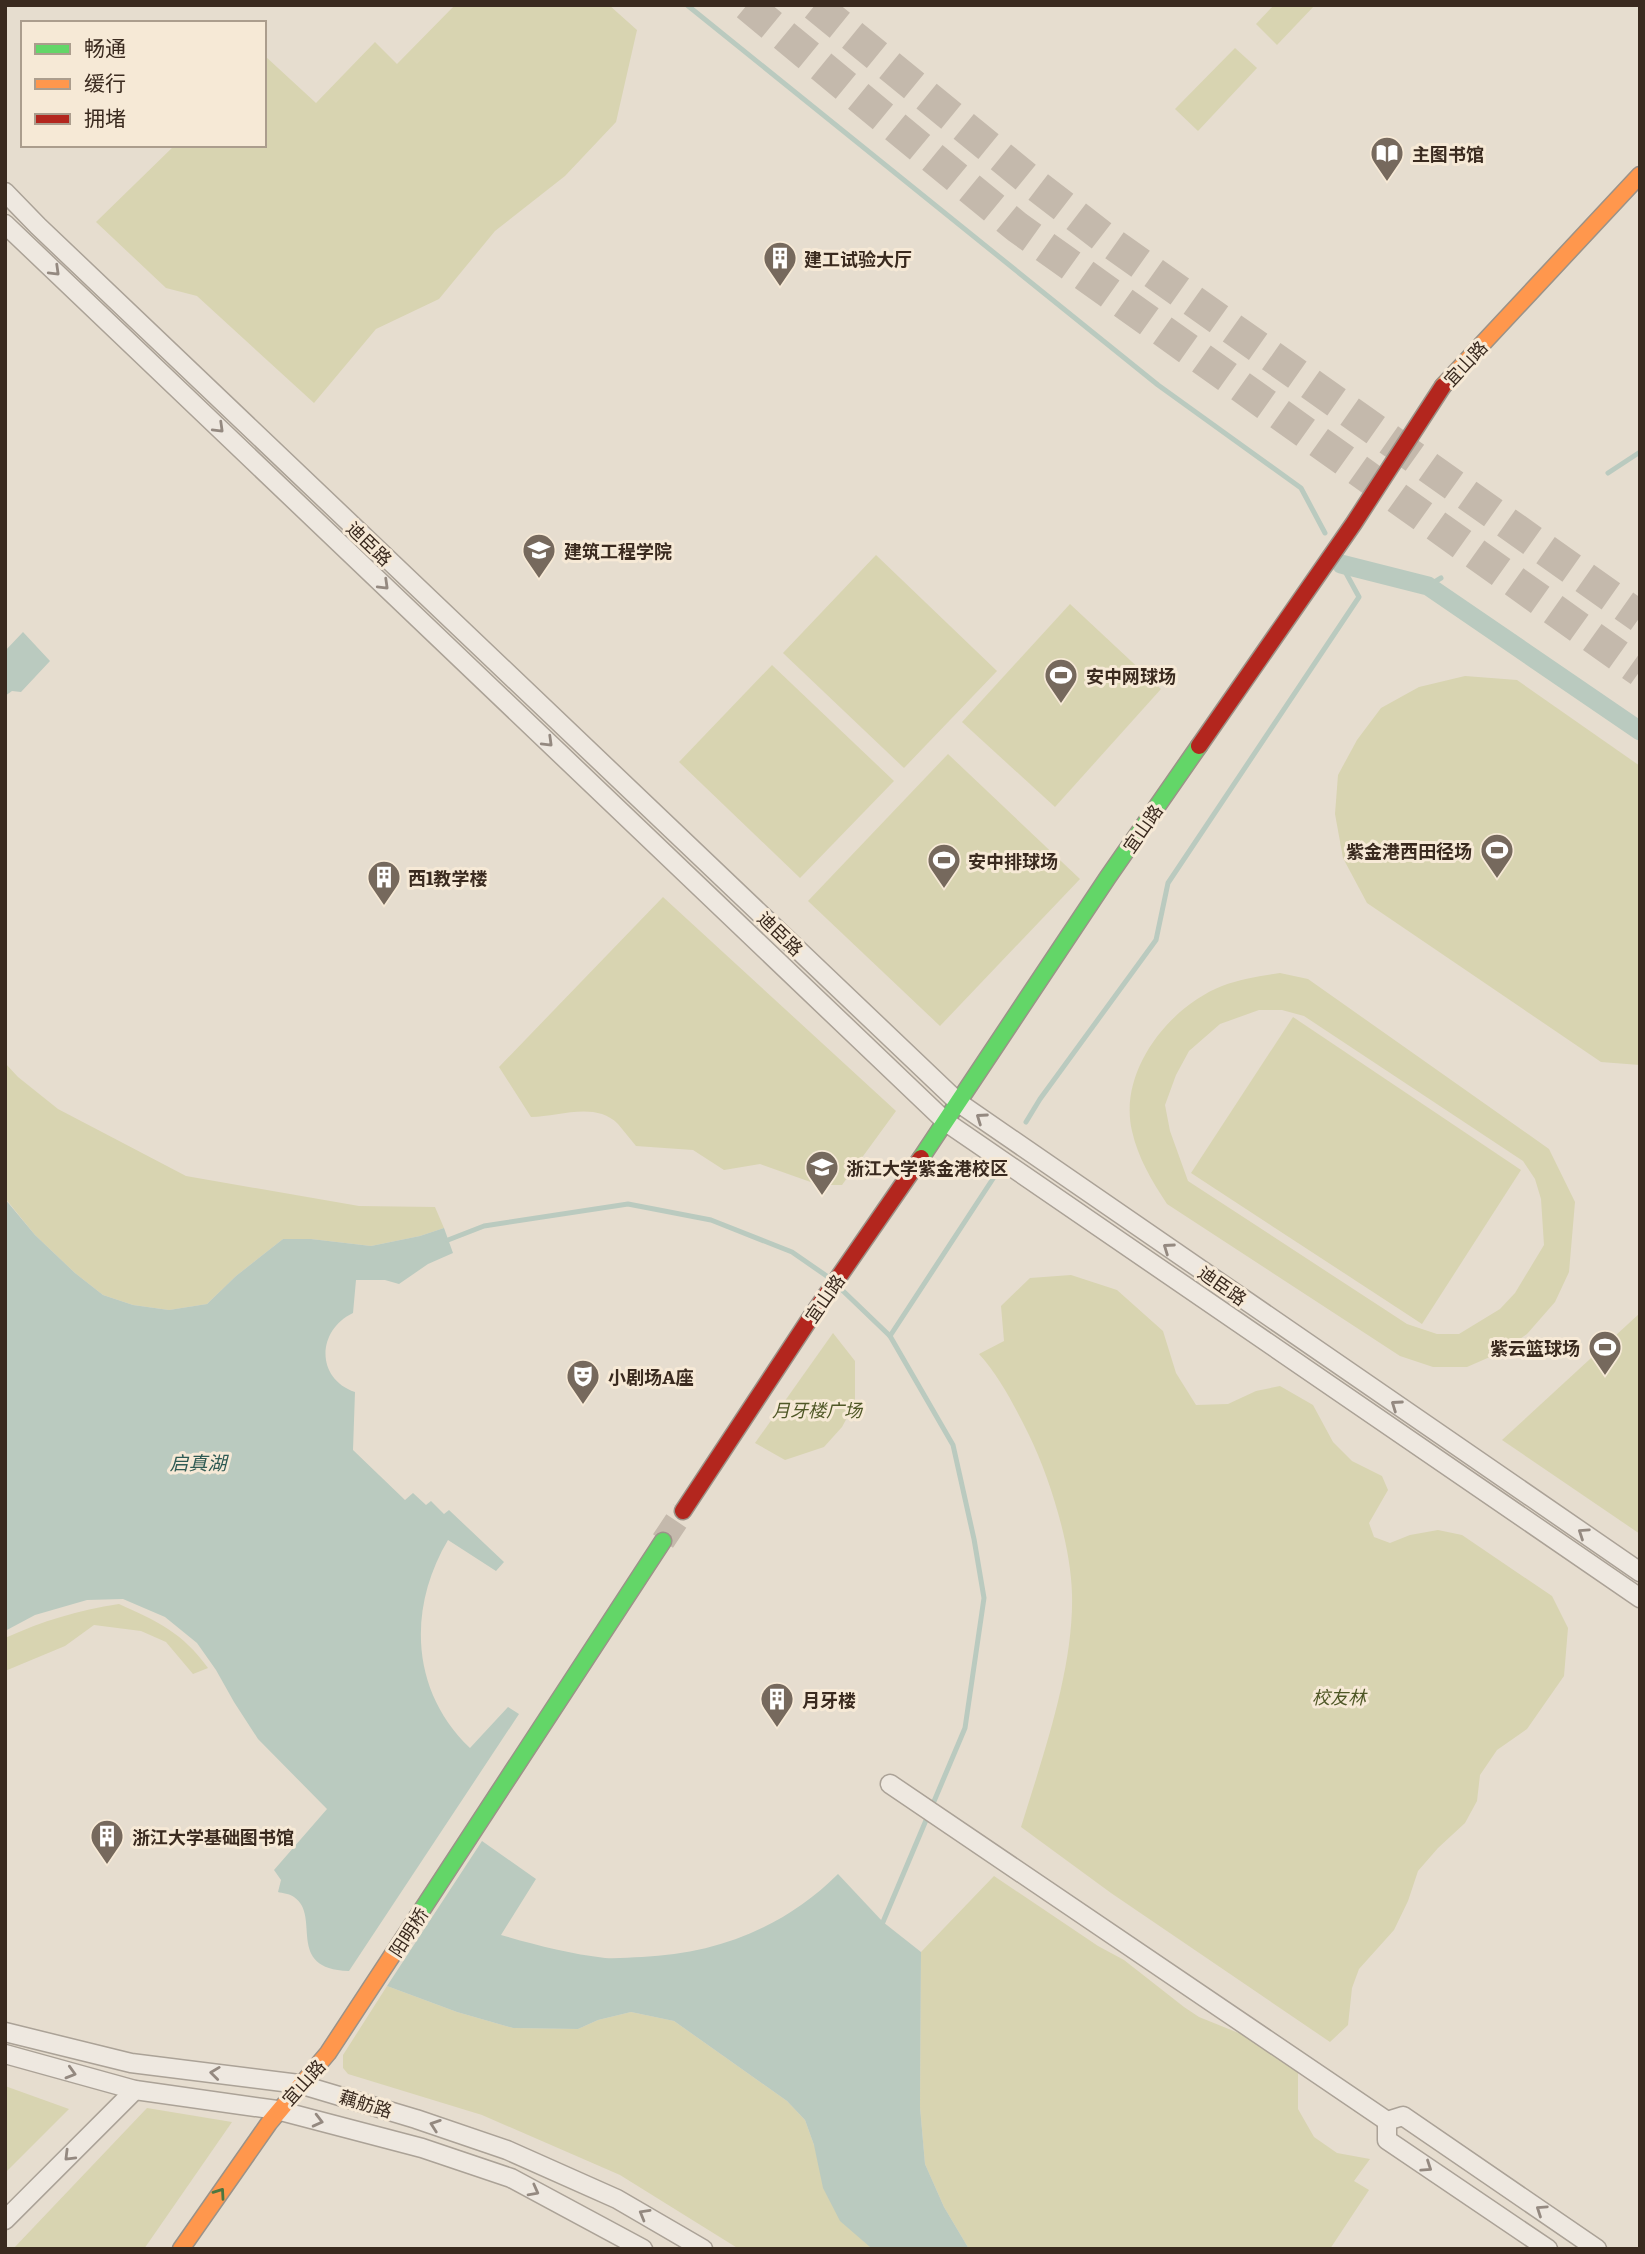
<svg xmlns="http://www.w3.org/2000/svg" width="1645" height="2254" viewBox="0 0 1645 2254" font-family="Literata,'Noto Sans SC',serif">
<rect width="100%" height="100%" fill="#e6ddcf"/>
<g fill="#d8d4b1" fill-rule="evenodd">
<polygon points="455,5 609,5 637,30 616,122 565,176 495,231 439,299 376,329 314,403 197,296 166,288 96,222 175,145 264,145 265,56 316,103 375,42 397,64"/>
<polygon points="1274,5 1315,5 1277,45 1256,24"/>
<polygon points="1235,48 1257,68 1198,131 1175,109"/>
<polygon points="876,555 997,671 904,768 783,653"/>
<polygon points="1070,604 1161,689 1055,807 962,722"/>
<polygon points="772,665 894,781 800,878 679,762"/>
<polygon points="1465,676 1517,680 1640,766 1640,1065 1601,1062 1367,903 1343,858 1335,814 1338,775 1357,740 1381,708 1419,687"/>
<polygon points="948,754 1080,879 940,1026 808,901"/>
<path d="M663 897 896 1111 842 1185H819L760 1164 724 1170 693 1150 636 1146C630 1139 624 1131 618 1124 595 1101 559 1117 531 1117L499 1067Z"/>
<path d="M1280 973 1308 979 1549 1149 1575 1202 1569 1272 1555 1302 1527 1334 1499 1353 1467 1367H1433L1400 1356 1167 1204C1152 1181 1138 1158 1132 1131 1118 1071 1169 1007 1222 986 1241 979 1261 976 1280 973ZM1259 1010H1282L1304 1016 1523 1161 1535 1179 1541 1199 1544 1245 1515 1293 1500 1309 1459 1334H1437L1407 1324 1188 1181 1170 1131 1165 1105 1176 1075 1189 1051 1220 1024Z"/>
<polygon points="1293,1017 1521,1170 1422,1324 1191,1173"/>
<polygon points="5,1063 18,1077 58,1109 186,1176 359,1206 435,1207 444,1228 420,1236 371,1246 311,1239 283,1239 236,1276 207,1304 169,1310 133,1305 103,1295 75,1273 35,1235 5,1198"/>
<path d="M1071 1275 1117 1290 1163 1331 1176 1373 1196 1405 1228 1404 1256 1391 1280 1386 1313 1405 1333 1442 1352 1461 1382 1476 1388 1490 1369 1523 1374 1537 1390 1543 1410 1535 1438 1530 1462 1535 1552 1596 1568 1628 1564 1676 1527 1729 1497 1750 1480 1775 1477 1801 1465 1823 1438 1848 1418 1871 1408 1901 1394 1930 1359 1969 1352 1988 1348 2025 1330 2042 1111 1893 1021 1827C1043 1756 1074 1668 1072 1594 1071 1546 1050 1478 1029 1435 1015 1407 1000 1377 979 1354L1004 1341 1001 1306 1030 1278Z"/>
<polygon points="1640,1313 1640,1534 1502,1440"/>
<polygon points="833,1333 855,1361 855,1403 842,1427 824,1447 785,1460 755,1443"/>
<path d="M119 1604C157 1621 183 1633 208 1668L193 1674 166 1642 141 1631 94 1625 65 1646 5 1671V1638C43 1621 78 1610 119 1604Z"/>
<polygon points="994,1876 1098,1946 1124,1960 1184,2007 1199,2017 1251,2038 1276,2053 1298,2073 1298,2109 1314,2137 1337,2153 1370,2159 1354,2181 1369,2190 1330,2249 969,2249 944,2207 925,2164 920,2107 921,1952"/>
<polygon points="387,1986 457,2012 513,2028 578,2029 598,2020 631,2012 674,2021 787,2101 805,2120 814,2145 870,2247 874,2249 739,2249 620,2175 482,2115 348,2074 343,2068 343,2055"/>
<polygon points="5,2086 69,2109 5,2173"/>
<polygon points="147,2108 232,2122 144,2249 13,2249"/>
</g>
<g fill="#bacabf">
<polygon points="23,632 50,661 21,692 12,691 5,696 5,651"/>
<path d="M5 1199 35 1235 75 1273 103 1295 133 1305 169 1310 207 1304 236 1276 283 1239H311L371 1246 420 1236 444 1228 453 1253 428 1264 399 1284 385 1280H356L353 1313C317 1330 315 1378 355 1392L353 1450 405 1500 413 1493 426 1505 431 1501 444 1514 449 1510 504 1562 496 1571 448 1540C407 1609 411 1692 470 1748L508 1707 519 1714 349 1971C284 1969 322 1916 294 1897 290 1894 282 1893 278 1892L281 1880 274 1870 327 1809 258 1739 234 1702 216 1670 197 1643 165 1617 123 1599 87 1600 35 1615 5 1631Z"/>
<path d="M482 1841 536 1879 501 1935C535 1945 570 1954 605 1958 617 1959 630 1957 642 1957 717 1954 785 1927 838 1874L883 1922 921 1952 920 2107 925 2164 944 2207 969 2249 870 2247 840 2221 823 2188 814 2145 805 2120 787 2101 674 2021 631 2012 598 2020 578 2029 513 2028 457 2012 387 1986Z"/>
</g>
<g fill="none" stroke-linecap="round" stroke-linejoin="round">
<g stroke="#bacabf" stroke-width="5">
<polyline points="687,5 1158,385 1301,488 1325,533"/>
<polyline points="1608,473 1640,452"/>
<polyline points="1428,586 1441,578"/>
<polyline points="1026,1122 1040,1099 1156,940 1168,883 1359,597 1341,564"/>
<polyline points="448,1240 484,1226 628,1204 711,1220 792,1252 831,1279"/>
<polyline points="840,1288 890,1336 953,1445 974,1539 984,1598 965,1728 883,1922"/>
<polyline points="890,1336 998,1171"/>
</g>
<polyline stroke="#bacabf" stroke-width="19" points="1341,564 1428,586 1640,731"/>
<polyline stroke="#c4b9ac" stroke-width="24" stroke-dasharray="24 12" stroke-linecap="butt" points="663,1541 683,1511"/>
<g stroke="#c4b9ac" stroke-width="32" stroke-dasharray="32 16" stroke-linecap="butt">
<polyline points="747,5 1017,227 1640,671"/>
<polyline points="815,5 1033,183 1107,240 1640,617"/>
</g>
<defs>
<g id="street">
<polyline points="5,192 38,226 959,1103 1640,1572"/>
<polyline points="5,224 946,1122 1640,1598"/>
<polyline points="890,1784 1387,2121 1403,2116 1597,2249"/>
<polyline points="5,2032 131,2063 299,2084 416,2119 507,2150 617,2199 703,2249"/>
<polyline points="5,2054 135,2090 277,2110 422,2148 511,2178 643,2249"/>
<polyline points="1387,2121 1387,2140 1548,2249"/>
<polyline points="5,2220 135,2090"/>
</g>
<g id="fast">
<polyline points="921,1158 1108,877 1199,746"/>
<polyline points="418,1916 663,1541"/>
</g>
<g id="slow">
<polyline points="1443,386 1640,175"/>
<polyline points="181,2249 269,2123 328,2053 418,1916"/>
</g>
<g id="jam">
<polyline points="1199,746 1354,523 1443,386"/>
<polyline points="683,1511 811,1317 921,1158"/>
</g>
</defs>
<use href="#street" stroke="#aba297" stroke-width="21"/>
<use href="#fast" stroke="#9b9288" stroke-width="19"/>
<use href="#slow" stroke="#9b9288" stroke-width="19"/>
<use href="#jam" stroke="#9b9288" stroke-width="19"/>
<use href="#street" stroke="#eee8e0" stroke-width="18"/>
<use href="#fast" stroke="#63d668" stroke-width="16"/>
<use href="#slow" stroke="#ff974d" stroke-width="16"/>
<use href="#jam" stroke="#b3261e" stroke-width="16"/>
</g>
<defs><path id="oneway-chevron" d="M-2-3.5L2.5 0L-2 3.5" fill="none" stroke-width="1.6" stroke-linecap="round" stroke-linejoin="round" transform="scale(1.75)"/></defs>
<g stroke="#948980">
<use href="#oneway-chevron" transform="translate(55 271) rotate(44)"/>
<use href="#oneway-chevron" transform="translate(219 428) rotate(44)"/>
<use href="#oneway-chevron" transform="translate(384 585) rotate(44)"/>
<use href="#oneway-chevron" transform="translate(548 742) rotate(44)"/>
<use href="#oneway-chevron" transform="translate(981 1118) rotate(-145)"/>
<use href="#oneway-chevron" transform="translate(1168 1248) rotate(-145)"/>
<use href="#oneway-chevron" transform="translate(1396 1405) rotate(-145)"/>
<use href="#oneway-chevron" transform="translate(1583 1533) rotate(-146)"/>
<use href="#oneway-chevron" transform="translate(71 2073) rotate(16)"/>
<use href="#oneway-chevron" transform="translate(215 2073) rotate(-173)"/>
<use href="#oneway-chevron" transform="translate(318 2121) rotate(14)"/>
<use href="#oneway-chevron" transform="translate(435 2125) rotate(-161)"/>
<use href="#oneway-chevron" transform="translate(69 2156) rotate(135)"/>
<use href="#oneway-chevron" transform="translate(1427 2167) rotate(34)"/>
<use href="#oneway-chevron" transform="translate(534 2191) rotate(28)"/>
<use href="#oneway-chevron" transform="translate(1541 2210) rotate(-146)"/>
<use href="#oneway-chevron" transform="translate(644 2214) rotate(-150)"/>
</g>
<use stroke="#4c7740" href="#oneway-chevron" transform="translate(220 2193) rotate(-55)"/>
<defs>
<symbol id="library-pin" viewBox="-11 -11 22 30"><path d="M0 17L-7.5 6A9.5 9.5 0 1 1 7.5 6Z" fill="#76695d" stroke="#f6e9d6"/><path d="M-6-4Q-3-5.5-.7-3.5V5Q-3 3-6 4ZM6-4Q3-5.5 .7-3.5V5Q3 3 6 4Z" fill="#fff"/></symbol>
<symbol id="building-pin" viewBox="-11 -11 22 30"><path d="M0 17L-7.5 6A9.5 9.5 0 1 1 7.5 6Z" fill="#76695d" stroke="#f6e9d6"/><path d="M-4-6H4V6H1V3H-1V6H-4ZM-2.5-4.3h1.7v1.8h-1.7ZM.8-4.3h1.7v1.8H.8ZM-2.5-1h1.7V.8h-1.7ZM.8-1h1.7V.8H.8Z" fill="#fff"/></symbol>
<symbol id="university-pin" viewBox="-11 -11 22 30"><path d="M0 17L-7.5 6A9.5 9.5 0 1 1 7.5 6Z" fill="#76695d" stroke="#f6e9d6"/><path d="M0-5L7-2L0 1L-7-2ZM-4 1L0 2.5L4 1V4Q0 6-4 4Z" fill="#fff"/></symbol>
<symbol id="stadium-pin" viewBox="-11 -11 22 30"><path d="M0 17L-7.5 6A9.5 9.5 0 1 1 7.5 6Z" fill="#76695d" stroke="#f6e9d6"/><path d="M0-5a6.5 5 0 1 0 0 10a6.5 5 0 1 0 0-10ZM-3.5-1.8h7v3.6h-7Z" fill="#fff"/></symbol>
<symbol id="theatre-pin" viewBox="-11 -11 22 30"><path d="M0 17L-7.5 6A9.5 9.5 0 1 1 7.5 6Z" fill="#76695d" stroke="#f6e9d6"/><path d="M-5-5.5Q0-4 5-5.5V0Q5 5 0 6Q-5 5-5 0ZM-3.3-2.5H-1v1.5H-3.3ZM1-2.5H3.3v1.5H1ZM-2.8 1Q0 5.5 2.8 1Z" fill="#fff"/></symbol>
</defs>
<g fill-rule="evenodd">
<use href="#library-pin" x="1368" y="134" width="38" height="52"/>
<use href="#building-pin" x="761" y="239" width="38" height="52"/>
<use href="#university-pin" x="520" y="531" width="38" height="52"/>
<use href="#stadium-pin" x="1042" y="656" width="38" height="52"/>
<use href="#stadium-pin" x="1478" y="831" width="38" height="52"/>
<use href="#stadium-pin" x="925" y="841" width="38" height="52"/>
<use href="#building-pin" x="365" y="858" width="38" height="52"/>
<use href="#university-pin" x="803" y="1148" width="38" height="52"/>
<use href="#stadium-pin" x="1586" y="1328" width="38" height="52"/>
<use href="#theatre-pin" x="564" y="1357" width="38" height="52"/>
<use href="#building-pin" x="758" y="1680" width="38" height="52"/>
<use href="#building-pin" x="88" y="1817" width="38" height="52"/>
</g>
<g text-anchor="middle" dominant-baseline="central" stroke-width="6" stroke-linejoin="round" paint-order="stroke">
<g font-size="18" font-weight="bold" fill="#3a2a1f" stroke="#f6e9d6" text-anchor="start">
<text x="1412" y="153">主图书馆</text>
<text x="804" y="258">建工试验大厅</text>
<text x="564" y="550">建筑工程学院</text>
<text x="1086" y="675">安中网球场</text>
<text x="1472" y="850" text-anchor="end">紫金港西田径场</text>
<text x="968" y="860">安中排球场</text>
<text x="408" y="877">西1教学楼</text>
<text x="846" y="1167">浙江大学紫金港校区</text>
<text x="1580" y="1347" text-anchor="end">紫云篮球场</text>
<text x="608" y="1376">小剧场A座</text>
<text x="802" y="1699">月牙楼</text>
<text x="132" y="1836">浙江大学基础图书馆</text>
</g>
<g font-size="18" fill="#3a2a1f" stroke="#f6e9d6">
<text transform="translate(1465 363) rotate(-47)">宜山路</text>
<text transform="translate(370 543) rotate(44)">迪臣路</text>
<text transform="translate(1142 828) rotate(-55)">宜山路</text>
<text transform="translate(781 933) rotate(44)">迪臣路</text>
<text transform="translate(1223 1285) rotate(35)">迪臣路</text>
<text transform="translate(824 1298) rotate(-55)">宜山路</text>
<text transform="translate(408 1932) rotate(-57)">阳明桥</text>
<text transform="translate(303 2082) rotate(-48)">宜山路</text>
<text transform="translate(366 2103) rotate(17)">藕舫路</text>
</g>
<g font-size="18" font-style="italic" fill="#4f5726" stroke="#f6e9d6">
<text x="817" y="1409">月牙楼广场</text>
<text x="1339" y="1696">校友林</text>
</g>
<g font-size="19" font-style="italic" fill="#2e5a53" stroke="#f6e9d6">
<text x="198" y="1462">启真湖</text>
</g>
</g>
<rect width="1645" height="2254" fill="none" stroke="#3a2a1f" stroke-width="14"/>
<rect x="21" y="21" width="245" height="126" fill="#f6e9d6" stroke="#ab9d8d" stroke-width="2"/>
<rect x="35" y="44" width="35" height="10" fill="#63d668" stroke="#ab9d8d" stroke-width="2"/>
<text x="84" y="56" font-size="21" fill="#3a2a1f">畅通</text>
<rect x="35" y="79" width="35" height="10" fill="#ff974d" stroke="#ab9d8d" stroke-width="2"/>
<text x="84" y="91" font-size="21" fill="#3a2a1f">缓行</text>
<rect x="35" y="114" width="35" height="10" fill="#b3261e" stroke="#ab9d8d" stroke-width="2"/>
<text x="84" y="126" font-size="21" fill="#3a2a1f">拥堵</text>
</svg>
